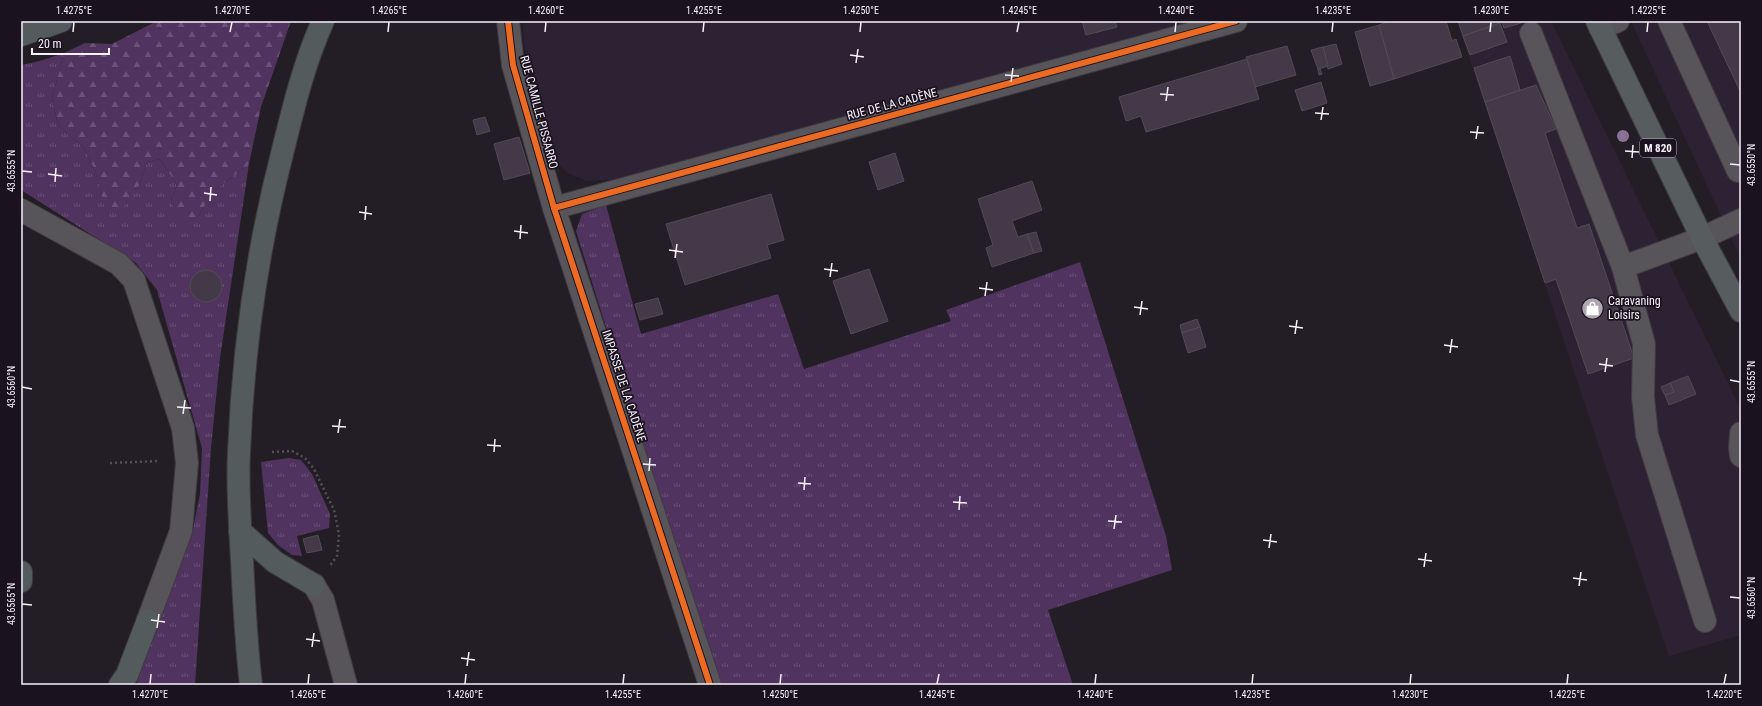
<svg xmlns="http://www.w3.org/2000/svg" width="1762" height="706" viewBox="0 0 1762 706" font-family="'Roboto Condensed',sans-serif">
<defs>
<pattern id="grass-tufts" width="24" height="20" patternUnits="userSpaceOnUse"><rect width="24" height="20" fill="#50335f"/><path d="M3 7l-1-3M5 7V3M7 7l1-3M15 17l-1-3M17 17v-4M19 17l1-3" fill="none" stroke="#6a5177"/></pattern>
<pattern id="forest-firs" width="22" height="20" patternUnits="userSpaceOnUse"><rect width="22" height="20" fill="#50335f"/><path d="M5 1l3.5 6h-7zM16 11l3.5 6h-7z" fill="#6a5177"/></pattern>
</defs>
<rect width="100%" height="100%" fill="#231e25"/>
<g fill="#2d2233">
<polygon points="523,21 1205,21 634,178 587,181 568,173 556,161 524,45"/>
<polygon points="1457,21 1551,21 1741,410 1741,635 1669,656"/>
<polygon points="1631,21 1741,21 1741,259 1637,34"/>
</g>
<g fill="url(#grass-tufts)">
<polygon points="64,53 52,98 58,125 84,148 95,171 106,208 138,188 147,162 160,159 177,185 171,201 198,217 214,191 249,164 220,358 211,448 195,685 136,685 193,529 200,494 202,448 157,290 136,263 21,190 21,65 40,61"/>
<polygon points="606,205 641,334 778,294 804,369 951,321 946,310 1080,262 1166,536 1172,570 1048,610 1073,685 718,685 576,231 582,214"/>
<polygon points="289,458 301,460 312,474 330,514 329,528 297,536 302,556 292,555 278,545 268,533 261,462"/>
</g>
<polygon fill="url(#forest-firs)" points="157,21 291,21 261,107 249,164 214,191 198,217 178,221 171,201 177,185 160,159 147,162 138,188 122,209 105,208 95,171 84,148 58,125 52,98 64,53 85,43 112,44"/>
<g fill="#443949" stroke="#514c53">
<polygon points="1082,21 1115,21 1117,27 1086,35"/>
<polygon points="1390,21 1446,21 1452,41 1456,39 1462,57 1394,79 1379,25"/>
<polygon points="1458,21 1500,21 1501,23 1463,36"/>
<polygon points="1502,21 1520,21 1521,23 1504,28"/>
<polygon points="1707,21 1741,21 1741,93"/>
<polygon points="1500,23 1507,42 1470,55 1463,36"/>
<polygon points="1379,25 1394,79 1370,86 1355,32"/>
<polygon points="1336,44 1342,64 1328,69 1323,47"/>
<polygon points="1287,46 1296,75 1255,87 1246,57"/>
<polygon points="1323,47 1328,66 1318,69 1311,50"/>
<polygon points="1510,56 1520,90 1485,102 1474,68"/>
<polygon points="1247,59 1259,99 1146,132 1141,116 1126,121 1119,97"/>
<polygon points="1318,69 1320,69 1322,74 1319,75"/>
<polygon points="1321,82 1327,103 1302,111 1295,90"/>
<polygon points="1536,85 1556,129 1545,133 1577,228 1589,224 1634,358 1588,374 1556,279 1545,283 1485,102"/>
<polygon points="485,117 490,131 477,135 473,120"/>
<polygon points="519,137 530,173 504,180 494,144"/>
<polygon points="895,153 904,181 878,190 869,162"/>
<polygon points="1032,181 1042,210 1012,221 1018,237 1027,234 1034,253 992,267 986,248 993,245 978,199"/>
<polygon points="771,194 784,240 767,245 771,258 685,285 666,224"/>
<polygon points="1036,232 1042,251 1034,253 1027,234"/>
<polygon points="869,269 888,321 851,334 833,281"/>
<circle cx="206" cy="286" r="16"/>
<polygon points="658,298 663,314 640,320 635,304"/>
<polygon points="1197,319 1200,327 1182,333 1180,325"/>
<polygon points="1200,327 1206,347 1188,353 1182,333"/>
<polygon points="1688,376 1696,394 1669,405 1665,395 1674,392 1670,383"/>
<polygon points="1670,383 1674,392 1665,395 1661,387"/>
<polygon points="318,535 322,550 307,553 303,539"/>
</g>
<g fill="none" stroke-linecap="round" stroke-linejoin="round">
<defs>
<g id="minor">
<polyline points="508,21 513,65 554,208 710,685"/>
<polyline points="1669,21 1738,171"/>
<polyline points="1600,28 1618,21"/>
<polyline points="1531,33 1623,267 1644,344 1643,397 1647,435 1705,621"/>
<polyline points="554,208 1236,21"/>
<polyline points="21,210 119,264 134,280 183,428 187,463 181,531 148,620"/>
<polyline points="1623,267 1702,238 1741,220"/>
<polyline points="1741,433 1740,448 1741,456"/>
<polyline points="314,585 323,600 346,685"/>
</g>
<polyline id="major" points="1597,21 1702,238 1741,311"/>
<g id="highway">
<polyline points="21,35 61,21"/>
<polyline points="240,531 275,562 314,585"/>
<polyline points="21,572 21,581"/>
<polyline points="120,685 127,675 148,620"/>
<path d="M251 685C246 643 244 602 242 560 240 524 237 487 239 452 243 351 257 251 282 154 293 109 304 63 323 21"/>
</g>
</defs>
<use href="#minor" stroke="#3f3b41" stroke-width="24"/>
<use href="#major" stroke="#3f3b41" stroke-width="24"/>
<use href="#highway" stroke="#3f3b41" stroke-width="24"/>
<g stroke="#545155" stroke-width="2.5" stroke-dasharray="2 3" stroke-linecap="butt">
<polyline points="272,452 292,451 305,458 314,469 334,510 339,534 337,556 329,567"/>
<polyline points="110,463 160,461"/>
</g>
<use href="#minor" stroke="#58555a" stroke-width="22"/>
<use href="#major" stroke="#575c5f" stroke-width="22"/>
<use href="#highway" stroke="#535b5c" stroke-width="22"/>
<defs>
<g id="cycleway">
<polyline points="508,21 513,65 554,208 710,685"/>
<polyline points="554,208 1236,21"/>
</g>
</defs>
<use href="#cycleway" stroke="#1a121e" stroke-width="8"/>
<use href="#cycleway" stroke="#ed6a23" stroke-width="6"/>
</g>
<circle fill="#897296" cx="1623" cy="136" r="6"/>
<path fill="none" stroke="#f8f2fb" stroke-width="1.5" d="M73 32 74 22M230 32 232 22M388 32 389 22M545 32 546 22M703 32 704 22M860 32 861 22M1017 32 1019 22M1175 32 1176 22M1332 32 1333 22M1490 32 1491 22M1647 32 1648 22M850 55 864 57M856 63 858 49M1005 75 1019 76M1011 82 1013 68M1160 94 1174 95M1166 101 1168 87M1315 113 1329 114M1321 120 1323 107M1470 132 1484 133M1476 139 1478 126M1625 151 1639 152M1632 158 1633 145M1730 164 1740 165M22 171 32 172M48 174 62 176M55 182 56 168M204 193 217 195M210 201 211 187M359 212 372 214M365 220 366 206M514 231 528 233M520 239 521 225M669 250 683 252M675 258 677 244M824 269 838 271M830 277 832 263M979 288 993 290M985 296 987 282M1134 307 1148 309M1140 315 1142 301M1289 326 1303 328M1295 334 1297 320M1444 345 1458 347M1450 353 1452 339M1599 364 1613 366M1605 372 1607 358M1730 380 1740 382M22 387 32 389M177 407 191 408M183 414 185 400M332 426 346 427M338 433 340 419M487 445 501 446M494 452 495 439M643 464 656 465M649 471 650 458M798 483 811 484M804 490 805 477M953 502 967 503M959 510 960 496M1108 521 1122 522M1114 529 1116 515M1263 540 1277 542M1269 548 1271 534M1418 559 1432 561M1424 567 1426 553M1573 578 1587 580M1579 586 1581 572M1730 597 1740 598M22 604 32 605M151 620 165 622M157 628 159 614M306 639 320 641M312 647 314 633M461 658 475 660M467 666 469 652M150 684 151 674M308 684 309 674M465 684 466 674M623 684 624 674M780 684 781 674M937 684 939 674M1095 684 1096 674M1252 684 1253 674M1410 684 1411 674M1567 684 1568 674M1724 684 1726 674"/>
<defs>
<symbol id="shop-disc" viewBox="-11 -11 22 22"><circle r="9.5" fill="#ada8b0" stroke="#1a121e"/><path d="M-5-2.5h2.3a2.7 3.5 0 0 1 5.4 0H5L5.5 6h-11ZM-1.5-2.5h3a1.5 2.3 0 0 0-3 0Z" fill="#fff"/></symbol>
</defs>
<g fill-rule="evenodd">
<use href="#shop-disc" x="1580" y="296" width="25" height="25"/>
</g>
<g text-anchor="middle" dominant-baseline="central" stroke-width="3.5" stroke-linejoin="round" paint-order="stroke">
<rect fill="#1a121e" stroke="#b5afb9" stroke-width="1" x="1640" y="139" width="36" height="18" rx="3"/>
<g font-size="11" font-weight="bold" fill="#f8f2fb">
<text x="1658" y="148">M 820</text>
</g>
<g font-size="12" fill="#f8f2fb" stroke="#1a121e">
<text transform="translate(892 104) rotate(-15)">RUE DE LA CADÈNE</text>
<text transform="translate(539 112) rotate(75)">RUE CAMILLE PISSARRO</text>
<text transform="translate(624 386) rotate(72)">IMPASSE DE LA CADÈNE</text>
</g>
<g font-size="12" fill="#f8f2fb" stroke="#1a121e" text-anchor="start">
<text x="1608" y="301">Caravaning<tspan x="1608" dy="14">Loisirs</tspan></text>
</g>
</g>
<rect width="1762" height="706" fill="none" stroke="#1a121e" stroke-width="44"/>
<path d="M32 48v6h77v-6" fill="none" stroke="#f8f2fb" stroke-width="2"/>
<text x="38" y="48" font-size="12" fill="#f8f2fb" stroke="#1a121e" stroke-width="3" paint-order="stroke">20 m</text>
<rect x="22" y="22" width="1718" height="662" fill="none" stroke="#f8f2fb" stroke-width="1.5"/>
<g font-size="10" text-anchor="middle" fill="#f8f2fb">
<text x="74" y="14">1.4275°E</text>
<text x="232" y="14">1.4270°E</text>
<text x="389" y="14">1.4265°E</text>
<text x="546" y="14">1.4260°E</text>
<text x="704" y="14">1.4255°E</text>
<text x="861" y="14">1.4250°E</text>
<text x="1019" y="14">1.4245°E</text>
<text x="1176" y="14">1.4240°E</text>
<text x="1333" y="14">1.4235°E</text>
<text x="1491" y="14">1.4230°E</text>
<text x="1648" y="14">1.4225°E</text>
<text transform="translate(1751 165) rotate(-90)" y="4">43.6550°N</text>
<text transform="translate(11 171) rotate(-90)" y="4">43.6555°N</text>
<text transform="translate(1751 382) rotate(-90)" y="4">43.6555°N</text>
<text transform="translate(11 387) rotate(-90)" y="4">43.6560°N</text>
<text transform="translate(1751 598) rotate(-90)" y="4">43.6560°N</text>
<text transform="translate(11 604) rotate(-90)" y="4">43.6565°N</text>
<text x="150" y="698">1.4270°E</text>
<text x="308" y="698">1.4265°E</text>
<text x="465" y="698">1.4260°E</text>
<text x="623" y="698">1.4255°E</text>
<text x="780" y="698">1.4250°E</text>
<text x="937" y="698">1.4245°E</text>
<text x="1095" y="698">1.4240°E</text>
<text x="1252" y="698">1.4235°E</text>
<text x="1410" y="698">1.4230°E</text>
<text x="1567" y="698">1.4225°E</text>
<text x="1724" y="698">1.4220°E</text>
</g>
</svg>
